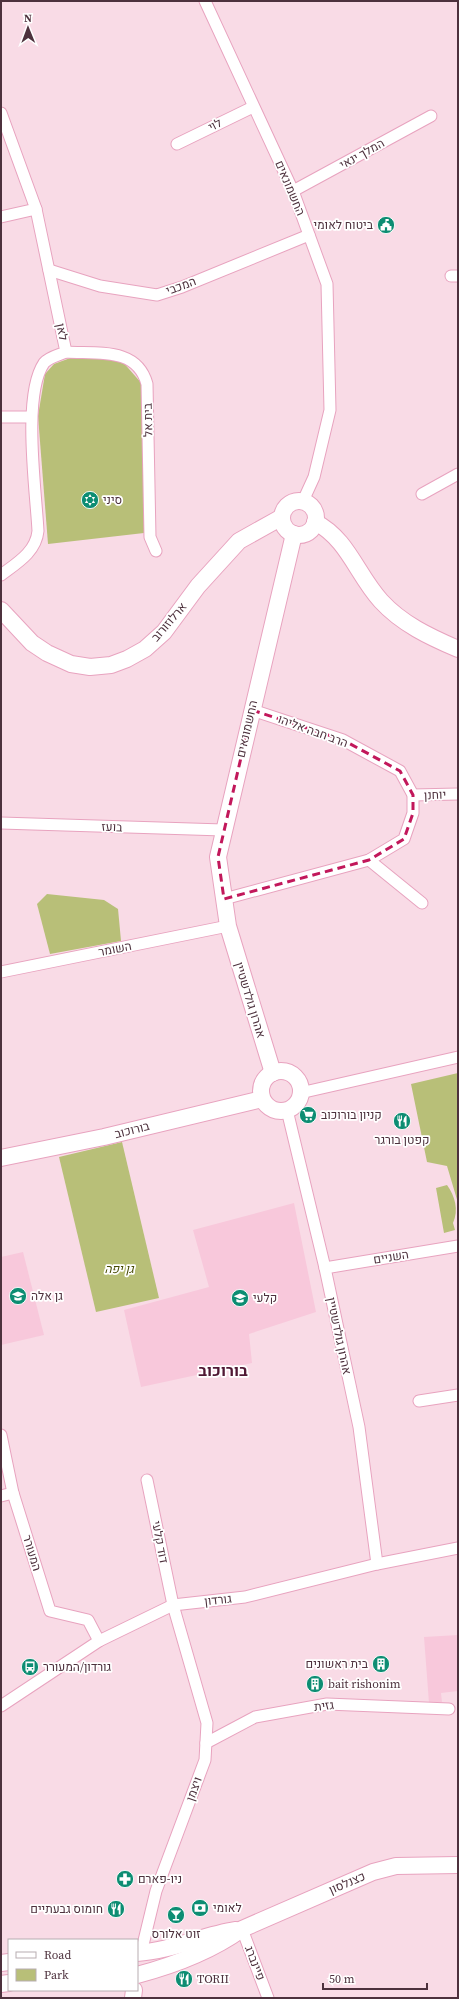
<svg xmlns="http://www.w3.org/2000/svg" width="459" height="1999" viewBox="0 0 459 1999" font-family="'Source Serif 4',Heebo,serif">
<rect width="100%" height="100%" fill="#f9dbe6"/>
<g fill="#f8c8db">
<polygon points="294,1203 316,1312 249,1334 252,1363 141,1387 124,1310 209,1287 193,1230"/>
<polygon points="23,1252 44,1335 1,1345 1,1257"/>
<polygon points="458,1635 458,1691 441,1693 442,1702 429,1703 424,1637"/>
</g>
<g fill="#b8bf78">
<polygon points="73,357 122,361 143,385 144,533 48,544 38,416 45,374 54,364"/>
<polygon points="47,894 104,900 118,909 121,941 50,954 37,904"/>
<polygon points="458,1073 458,1203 447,1166 427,1162 411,1084"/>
<polygon points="122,1142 159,1298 96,1312 59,1157"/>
<path d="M447 1185C455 1196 459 1210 453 1223L455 1230 444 1233 436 1188Z"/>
</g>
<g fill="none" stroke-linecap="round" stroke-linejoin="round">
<defs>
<g id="street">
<polyline points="205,1 293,191 327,284 330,410 314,477 303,501"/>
<path d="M1 113 36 209 66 352C59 355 49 357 44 363 22 395 36 491 38 531 36 552 17 563 1 575"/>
<polyline points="177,144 253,107"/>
<polyline points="293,191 431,116"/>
<polyline points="1,217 36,209"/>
<polyline points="49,270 100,286 157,295 182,287 309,235"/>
<polyline points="451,276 458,276"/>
<path d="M66 352C98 354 137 347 147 384L150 537 156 551"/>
<polyline points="1,417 31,417"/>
<polyline points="422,494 458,474"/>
<polyline points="413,795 458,794"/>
<polyline points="1,823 223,830"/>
<polyline points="369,860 422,903"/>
<polyline points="224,899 369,860 404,839 413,813 413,795 400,771 343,740 252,710"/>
<polyline points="1,972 228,926"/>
<polyline points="300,1093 458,1057"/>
<polyline points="287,1110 325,1268 359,1427 377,1564"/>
<polyline points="325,1268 458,1246"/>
<polyline points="419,1401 458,1395"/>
<polyline points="1,1435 13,1493 50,1611 88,1620 99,1641"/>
<polyline points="1,1496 13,1493"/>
<polyline points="1,1706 99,1641 173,1605 245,1597 377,1564 458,1548"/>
<polyline points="206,1743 255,1717 327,1704 449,1709"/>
<polyline points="242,1929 268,1998"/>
<polyline points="141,1953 156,1891 205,1760 207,1723 173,1605 147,1480"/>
</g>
<g id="secondary">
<circle cx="299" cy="518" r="17"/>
<path d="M315 522C348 539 357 575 381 601 402 624 430 637 458 649"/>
<polyline points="1,610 32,643 47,653 71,664 90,667 111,665 127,659 145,649 164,632 198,586 239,541 282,517"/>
<circle cx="281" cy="1091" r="20"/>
<polyline points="273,1073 228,926 218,857 294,534"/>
<polyline points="1,1158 104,1137 262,1099"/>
<path d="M137 1953C171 1951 203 1935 236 1930"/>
<polyline points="1,1963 9,1962"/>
<path d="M137 1975C175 1965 210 1952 242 1929L373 1872 396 1866 458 1865"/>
<polyline points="1,1984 9,1983"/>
<polyline points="133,1998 134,1990"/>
</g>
</defs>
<use href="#street" stroke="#e8a3bf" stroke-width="13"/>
<use href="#secondary" stroke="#e8a3bf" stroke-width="18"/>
<use href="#street" stroke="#fff" stroke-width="11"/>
<use href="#secondary" stroke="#fff" stroke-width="16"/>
</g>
<path fill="none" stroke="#c2185b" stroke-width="3" stroke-dasharray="8 5" stroke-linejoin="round" d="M252 710 343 740 400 771 413 795V813L404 839 369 860 224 899 218 857Z"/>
<defs>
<symbol id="civic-disc" viewBox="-11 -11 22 22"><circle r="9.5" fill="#0d8d73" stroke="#fff"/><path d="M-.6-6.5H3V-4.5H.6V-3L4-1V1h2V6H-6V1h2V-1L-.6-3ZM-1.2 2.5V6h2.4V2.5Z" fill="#fff"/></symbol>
<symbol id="synagogue-disc" viewBox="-11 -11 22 22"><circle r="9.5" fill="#0d8d73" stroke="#fff"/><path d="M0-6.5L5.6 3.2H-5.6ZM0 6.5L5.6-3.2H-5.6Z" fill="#fff"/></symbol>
<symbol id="supermarket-disc" viewBox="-11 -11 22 22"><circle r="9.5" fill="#0d8d73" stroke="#fff"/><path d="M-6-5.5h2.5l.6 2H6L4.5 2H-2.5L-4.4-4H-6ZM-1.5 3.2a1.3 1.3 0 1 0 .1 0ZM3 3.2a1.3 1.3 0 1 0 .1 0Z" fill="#fff"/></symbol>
<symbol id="restaurant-disc" viewBox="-11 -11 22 22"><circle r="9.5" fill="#0d8d73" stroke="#fff"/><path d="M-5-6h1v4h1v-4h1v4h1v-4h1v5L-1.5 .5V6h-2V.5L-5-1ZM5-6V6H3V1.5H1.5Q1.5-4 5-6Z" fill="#fff"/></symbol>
<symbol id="school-disc" viewBox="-11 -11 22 22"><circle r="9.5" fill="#0d8d73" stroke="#fff"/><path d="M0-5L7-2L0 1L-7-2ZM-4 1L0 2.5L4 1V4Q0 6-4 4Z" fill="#fff"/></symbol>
<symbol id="building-disc" viewBox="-11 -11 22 22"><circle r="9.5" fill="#0d8d73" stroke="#fff"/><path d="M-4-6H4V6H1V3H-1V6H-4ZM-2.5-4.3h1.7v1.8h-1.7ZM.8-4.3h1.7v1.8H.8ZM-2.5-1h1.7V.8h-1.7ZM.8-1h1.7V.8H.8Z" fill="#fff"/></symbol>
<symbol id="bus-disc" viewBox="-11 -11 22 22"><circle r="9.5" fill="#0d8d73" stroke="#fff"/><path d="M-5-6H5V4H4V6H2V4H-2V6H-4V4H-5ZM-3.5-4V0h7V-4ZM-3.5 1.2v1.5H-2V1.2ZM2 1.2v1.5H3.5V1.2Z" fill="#fff"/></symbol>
<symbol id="pharmacy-disc" viewBox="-11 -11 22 22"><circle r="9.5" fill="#0d8d73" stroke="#fff"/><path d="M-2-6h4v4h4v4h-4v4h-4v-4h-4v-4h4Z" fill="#fff"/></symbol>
<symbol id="bank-disc" viewBox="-11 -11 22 22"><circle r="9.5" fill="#0d8d73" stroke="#fff"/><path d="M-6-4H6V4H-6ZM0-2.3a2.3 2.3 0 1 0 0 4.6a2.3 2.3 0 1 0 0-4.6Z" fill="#fff"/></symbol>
<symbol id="bar-disc" viewBox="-11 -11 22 22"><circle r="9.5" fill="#0d8d73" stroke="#fff"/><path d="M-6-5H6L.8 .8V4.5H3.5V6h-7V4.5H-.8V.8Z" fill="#fff"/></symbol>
</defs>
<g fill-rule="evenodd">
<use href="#civic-disc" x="376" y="215" width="20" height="20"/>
<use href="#synagogue-disc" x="80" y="490" width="20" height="20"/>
<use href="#supermarket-disc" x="298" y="1105" width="20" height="20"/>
<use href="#restaurant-disc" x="392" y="1111" width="20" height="20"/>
<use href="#school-disc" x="8" y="1286" width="20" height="20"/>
<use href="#school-disc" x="230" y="1288" width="20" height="20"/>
<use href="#building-disc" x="371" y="1654" width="20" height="20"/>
<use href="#bus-disc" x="20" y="1657" width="20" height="20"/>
<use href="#building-disc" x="305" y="1674" width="20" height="20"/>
<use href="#pharmacy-disc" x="115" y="1869" width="20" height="20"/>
<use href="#bank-disc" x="190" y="1898" width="20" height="20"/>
<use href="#restaurant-disc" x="106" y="1899" width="20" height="20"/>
<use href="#bar-disc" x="166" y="1905" width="20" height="20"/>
<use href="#restaurant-disc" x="174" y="1969" width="20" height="20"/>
</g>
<g text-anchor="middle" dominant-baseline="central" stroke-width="3.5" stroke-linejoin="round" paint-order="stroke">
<g font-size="12" fill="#4d313d" stroke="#fff">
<text transform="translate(215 125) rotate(-27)">לוי</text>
<text transform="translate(362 154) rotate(-29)">המלך ינאי</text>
<text transform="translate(290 188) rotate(67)">החשמונאים</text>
<text transform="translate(181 286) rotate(-20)">המכבי</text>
<text transform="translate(62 332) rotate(78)">לאן</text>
<text transform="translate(148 420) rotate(-91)">בית אל</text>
<text transform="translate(169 622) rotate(-49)">ארלוזורוב</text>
<text transform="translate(247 729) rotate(-77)">החשמונאים</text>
<text transform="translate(313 731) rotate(20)">הרב חבה אליהו</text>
<text transform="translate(435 795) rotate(-2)">יוחנן</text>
<text transform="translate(112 827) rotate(2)">בועז</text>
<text transform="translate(115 949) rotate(-11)">השומר</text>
<text transform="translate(250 1000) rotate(73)">אהרון גולדשטיין</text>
<text transform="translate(132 1130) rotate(-14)">בורוכוב</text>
<text transform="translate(391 1257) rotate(-9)">השניים</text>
<text transform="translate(339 1336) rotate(78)">אהרון גולדשטיין</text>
<text transform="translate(160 1542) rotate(79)">דוד קלעי</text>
<text transform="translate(32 1553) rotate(73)">המעורר</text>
<text transform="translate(218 1600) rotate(-6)">גורדון</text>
<text transform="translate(324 1706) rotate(-6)">גזית</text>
<text transform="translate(194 1789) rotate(-70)">ויצמן</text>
<text transform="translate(347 1883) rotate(-23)">כצנלסון</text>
<text transform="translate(255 1963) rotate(69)">פיינברג</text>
</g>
<g font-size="12" fill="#4d313d" stroke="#fff" text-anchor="start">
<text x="373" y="225" text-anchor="end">ביטוח לאומי</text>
<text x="103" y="500">סיני</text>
<text x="321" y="1115">קניון בורוכוב</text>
<text x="402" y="1140" text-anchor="middle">קפטן בורגר</text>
<text x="31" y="1296">גן אלה</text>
<text x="253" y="1298">קלעי</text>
<text x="368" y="1664" text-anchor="end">בית ראשונים</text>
<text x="43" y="1667">גורדון/המעורר</text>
<text x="328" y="1684">bait rishonim</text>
<text x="138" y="1879">ניו-פארם</text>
<text x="213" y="1908">לאומי</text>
<text x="103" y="1909" text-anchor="end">חומוס גבעתיים</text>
<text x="176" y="1934" text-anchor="middle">זוט אלורס</text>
<text x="197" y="1979">TORII</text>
</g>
<g font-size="12" font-style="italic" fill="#484c04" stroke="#fff">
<text x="119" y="1269">גן יפה</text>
</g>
<g font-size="16" font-weight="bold" fill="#501834" stroke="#fff">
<text x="223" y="1370">בורוכוב</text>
</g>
</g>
<rect width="459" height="1999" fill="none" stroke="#4d313d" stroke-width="4"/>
<rect x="8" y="1939" width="130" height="52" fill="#ffffff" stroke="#b8adb1"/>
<rect x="16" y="1952" width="20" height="6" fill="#ffffff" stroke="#b8adb1"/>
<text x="44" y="1959" font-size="12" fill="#4d313d">Road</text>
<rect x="16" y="1969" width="20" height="12" fill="#b8bf78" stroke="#b8adb1"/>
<text x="44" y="1979" font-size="12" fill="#4d313d">Park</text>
<g transform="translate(28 28) rotate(359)" stroke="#ffffff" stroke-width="3" paint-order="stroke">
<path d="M0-3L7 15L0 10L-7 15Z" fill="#4d313d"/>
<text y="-6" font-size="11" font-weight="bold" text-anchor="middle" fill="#4d313d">N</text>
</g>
<path d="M323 1983v6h104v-6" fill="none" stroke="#4d313d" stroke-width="2"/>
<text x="329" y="1983" font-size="12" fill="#4d313d" stroke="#ffffff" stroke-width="3" paint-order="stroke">50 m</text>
</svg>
